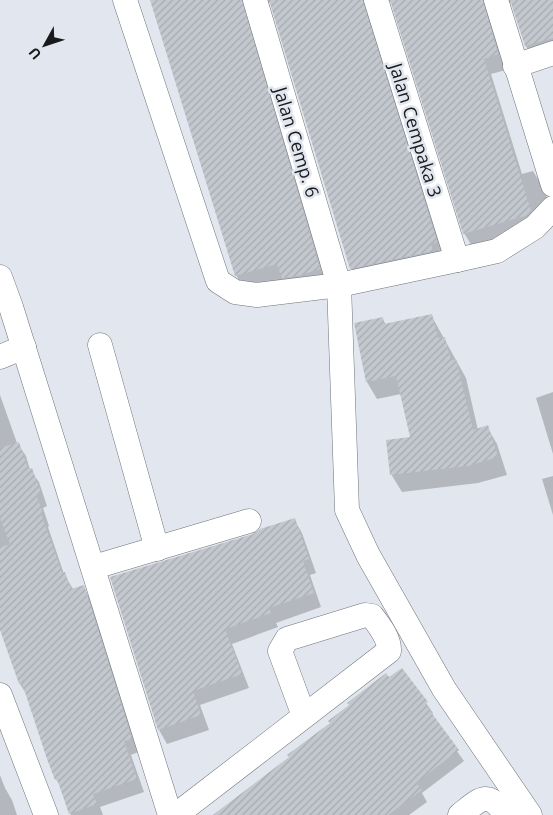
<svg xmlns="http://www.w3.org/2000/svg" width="553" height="815" viewBox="0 0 553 815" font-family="'Open Sans',sans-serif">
<defs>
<pattern id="building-hatch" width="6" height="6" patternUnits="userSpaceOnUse" patternTransform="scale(1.25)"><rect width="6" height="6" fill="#c3c7ce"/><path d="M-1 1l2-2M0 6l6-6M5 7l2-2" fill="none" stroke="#a7aab0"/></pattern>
</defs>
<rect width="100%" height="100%" fill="#e2e6ee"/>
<g fill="#0003">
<polygon points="152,0 553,0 553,55 534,61 526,46 512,3 501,2 506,70 491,74 522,174 533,171 542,186 553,213 473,248 464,233 393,4 389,1 381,2 445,257 360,283 351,268 272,4 268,2 260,1 328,284 292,293 284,279 245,290 236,275"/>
<polygon points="431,315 466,378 478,430 487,427 497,444 507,475 478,483 402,492 391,474 411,438 401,394 377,399 367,382 356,324 382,318 386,325"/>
<polygon points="553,392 553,454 536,398"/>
<polygon points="0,395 17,443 26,456 30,470 39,482 47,506 43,508 49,526 48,527 64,574 73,589 83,586 90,599 138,752 131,755 144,792 100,807 103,815 71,815 70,813 62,789 56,779 28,697 20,684 0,628"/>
<polygon points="553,476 553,515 542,479"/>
<polygon points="294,519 302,533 316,573 310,575 321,607 276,623 278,627 232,644 249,688 200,705 209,730 167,744 159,730 253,535"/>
<polygon points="389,679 426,703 433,713 431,715 464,761 422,793 427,802 409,815 213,815 290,758"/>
<polygon points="0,775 5,788 12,800 17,815 0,815"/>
</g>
<g fill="url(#building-hatch)">
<polygon points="150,0 242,0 320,269 294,277 282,278 277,264 235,276"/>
<polygon points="269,0 363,0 437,242 431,244 433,251 350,269"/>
<polygon points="390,0 483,0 498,54 484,59 531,211 528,215 463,234"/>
<polygon points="510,0 553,0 553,38 525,46"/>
<polygon points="432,314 438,338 445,337 451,361 456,359 473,430 488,425 498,457 468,466 390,475 386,440 410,437 396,376 366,382 354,323 383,317 384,324"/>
<polygon points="19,442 28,469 32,468 41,493 36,495 43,513 41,514 62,573 65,572 71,589 84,585 132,739 124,741 137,779 93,794 97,804 69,814 57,779 55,780 47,759 22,683 19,684 0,630 0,547 10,544 0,518 0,448"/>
<polygon points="295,518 309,559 303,561 314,593 269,608 271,613 225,629 242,674 193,691 201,715 158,730 110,577 253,534 260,529"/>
<polygon points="402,668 428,702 425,704 459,750 416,783 422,790 388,815 213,815 289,757 287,755 330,723 328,721 349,705 347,703 386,673 389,677"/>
</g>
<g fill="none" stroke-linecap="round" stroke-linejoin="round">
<defs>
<g id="street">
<polyline points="125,0 218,281 235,292 257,295 339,285 457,260 497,251 535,227 553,208"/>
<polyline points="255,0 339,285 347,510 368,555 444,689 530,815"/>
<polyline points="376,0 457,260"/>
<polyline points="496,0 553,185"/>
<polyline points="515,66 553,53"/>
<polyline points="0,277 11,307 170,815"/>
<polyline points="100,345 157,549"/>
<polyline points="0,357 24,347"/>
<polyline points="94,567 249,521"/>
<polyline points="0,695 46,815"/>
<path d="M176 815 389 651C390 639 379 625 372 616L365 615 287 639 280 651 304 716"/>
<path d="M460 815C480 799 488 789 506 815"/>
</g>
</defs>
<use href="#street" stroke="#6f747a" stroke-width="25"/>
<use href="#street" stroke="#fff" stroke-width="24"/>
</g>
<g text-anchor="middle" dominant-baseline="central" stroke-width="5" stroke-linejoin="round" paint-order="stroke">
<g font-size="18" fill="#181a1c" stroke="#e2e6ee">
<text transform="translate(416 130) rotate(73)">Jalan Cempaka 3</text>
<text transform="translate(297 142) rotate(73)">Jalan Cemp. 6</text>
</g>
</g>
<g transform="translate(45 45) rotate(230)" stroke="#e2e6ee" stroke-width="4" paint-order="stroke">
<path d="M0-4L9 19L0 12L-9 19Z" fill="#181a1c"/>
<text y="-8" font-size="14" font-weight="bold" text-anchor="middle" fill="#181a1c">U</text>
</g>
</svg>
